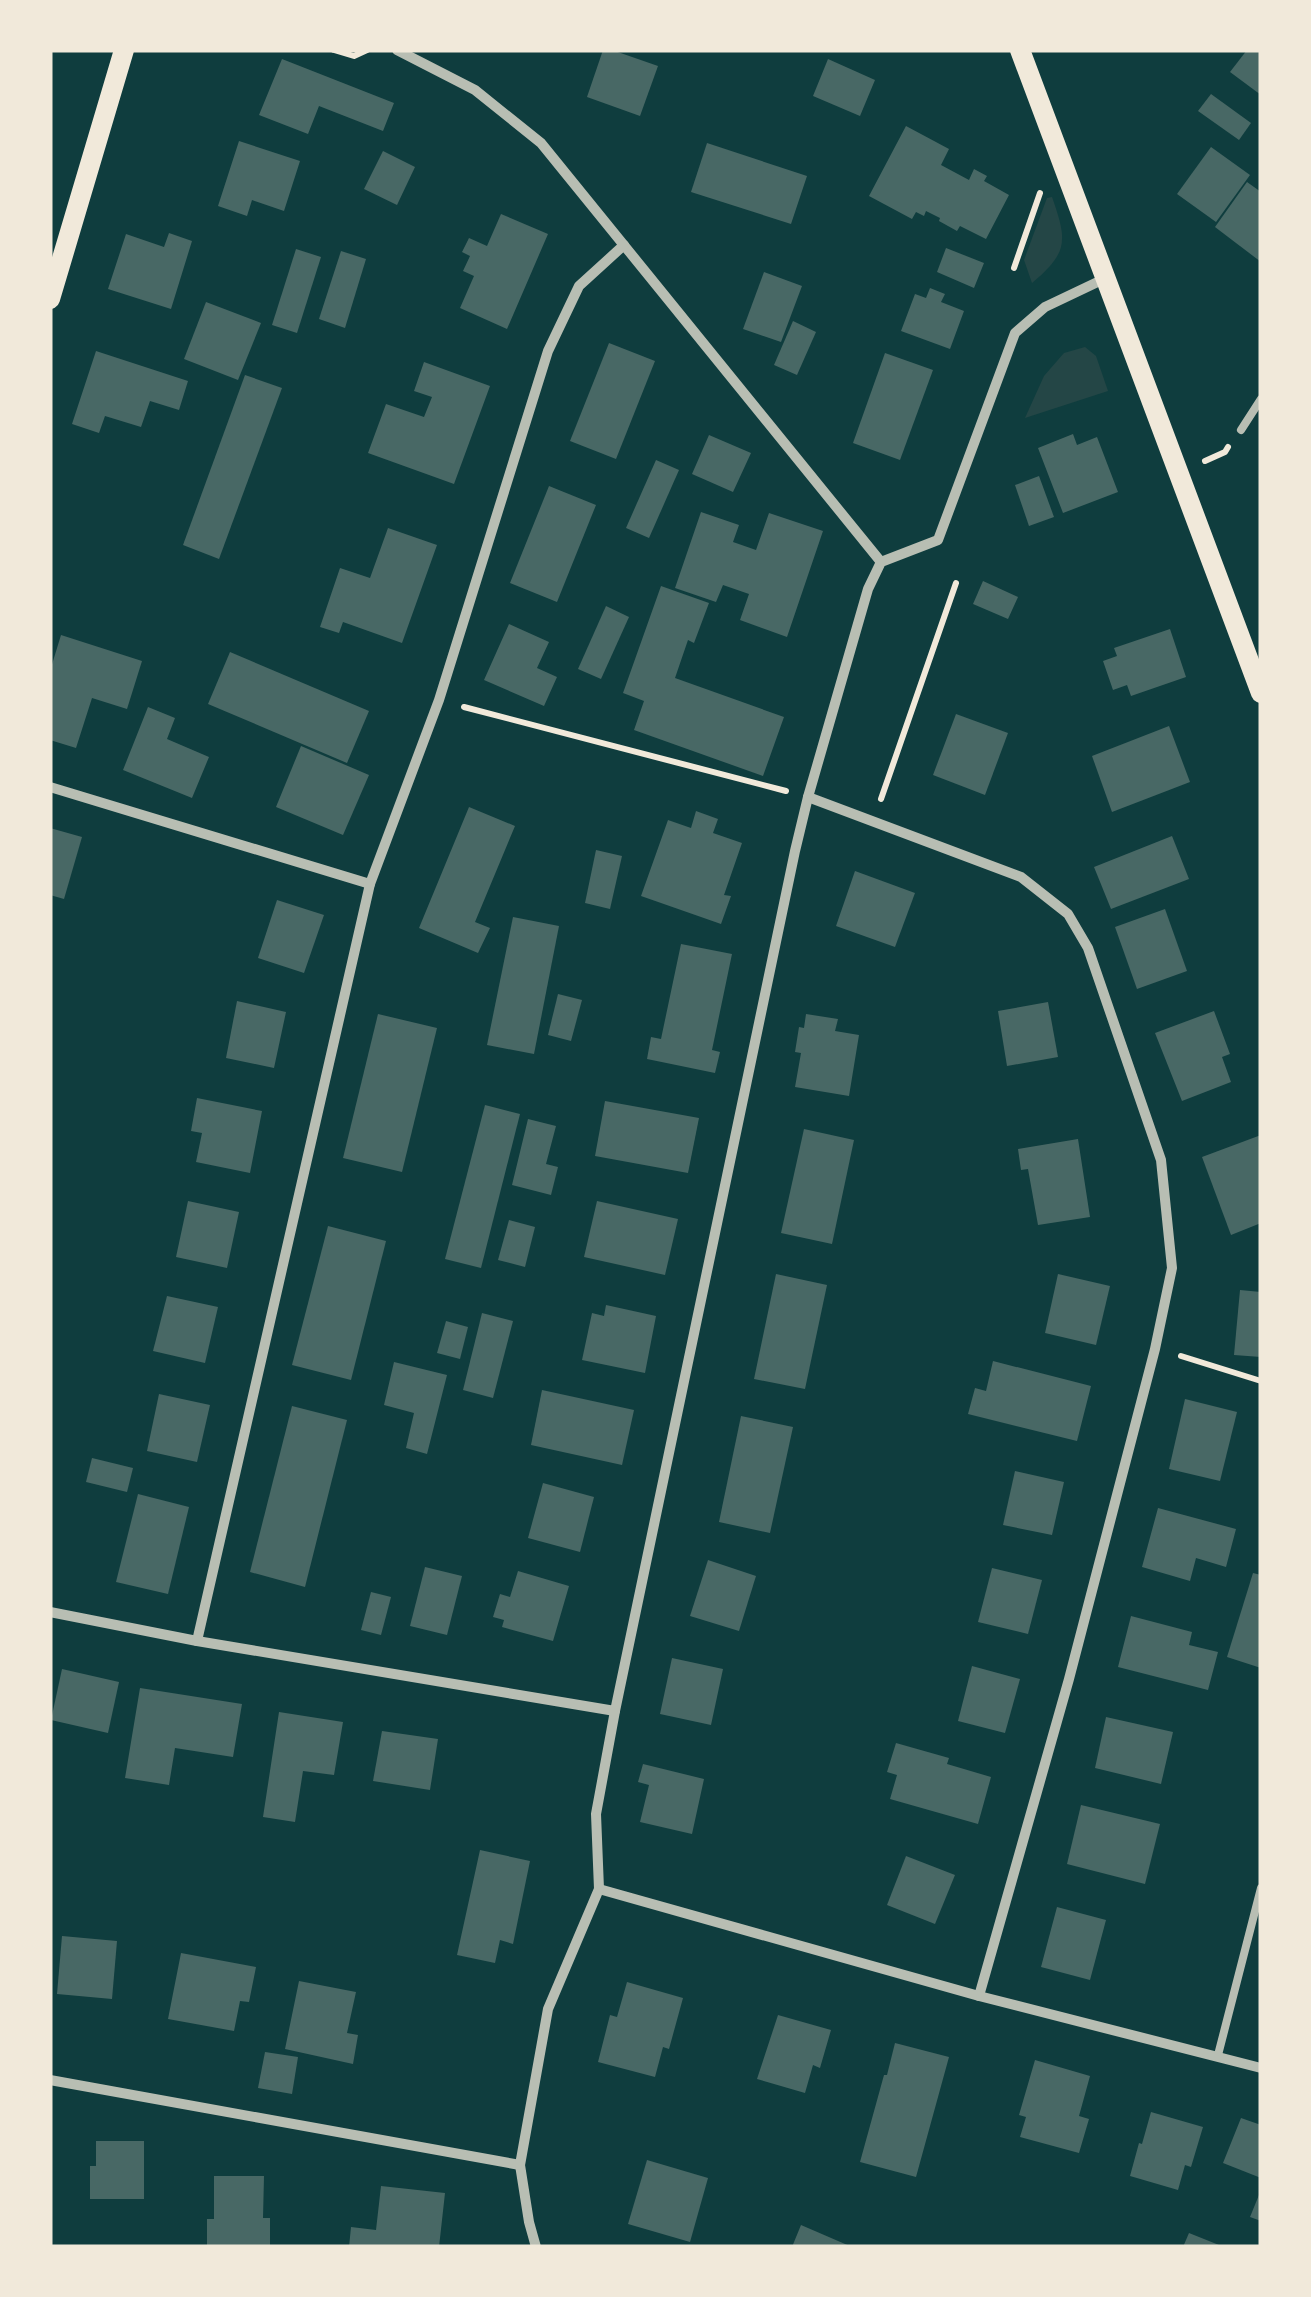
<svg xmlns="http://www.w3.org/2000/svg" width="1311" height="2297" viewBox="0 0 1311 2297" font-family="'Sofia Sans Condensed',sans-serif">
<rect width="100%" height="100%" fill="#0f3d3e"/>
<g fill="#244646">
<path d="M1052 197C1067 240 1069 252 1032 283L1024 260 1047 198Z"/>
<polygon points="1085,347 1096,356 1108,391 1025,418 1044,376 1064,353"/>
</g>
<g fill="#486865">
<polygon points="603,50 612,50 658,66 640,116 587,97"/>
<polygon points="1247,50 1261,50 1261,95 1230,72"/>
<polygon points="282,59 394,103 383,131 319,106 308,134 259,115"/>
<polygon points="828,59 875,80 860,116 813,96"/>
<polygon points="1211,94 1251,123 1239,140 1198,111"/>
<polygon points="906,126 949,149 941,165 969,180 974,169 987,176 984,181 1009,195 986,239 960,226 957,231 939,221 940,218 926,211 924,216 916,212 912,219 869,196"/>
<polygon points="239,141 300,161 284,211 252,200 247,216 218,206"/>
<polygon points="707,143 807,176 791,224 691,192"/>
<polygon points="1211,147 1250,175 1216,222 1177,194"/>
<polygon points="383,151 415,167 397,205 364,189"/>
<polygon points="1247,182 1261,192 1261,262 1215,227"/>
<polygon points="501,214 548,234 507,329 460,308 474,276 463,271 470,256 462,252 469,238 487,246"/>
<polygon points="169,233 192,241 171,309 108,289 126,234 164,247"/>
<polygon points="946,248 984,263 974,288 937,272"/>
<polygon points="296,249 321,257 297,333 272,325"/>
<polygon points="341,251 366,259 345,328 319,319"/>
<polygon points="764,272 802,286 781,342 743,329"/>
<polygon points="930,288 945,294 941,302 964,311 950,349 901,331 915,294 926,298"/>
<polygon points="206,302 261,323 238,380 184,359"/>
<polygon points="793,321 816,332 797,375 774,365"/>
<polygon points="609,343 655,361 616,459 570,441"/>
<polygon points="96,351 188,381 179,410 150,401 141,427 105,416 99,433 72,424"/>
<polygon points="885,353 933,370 900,460 853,443"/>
<polygon points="424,362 490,386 454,484 368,453 386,404 424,417 432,397 414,391"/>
<polygon points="245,375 282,388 219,559 183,545"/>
<polygon points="1073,434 1077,445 1097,437 1118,492 1063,513 1038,448"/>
<polygon points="709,435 751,453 733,492 692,474"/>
<polygon points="656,460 679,470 649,538 626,528"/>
<polygon points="1039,476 1054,517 1029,526 1015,485"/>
<polygon points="549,486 596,505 557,602 510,583"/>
<polygon points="701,512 739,525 733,542 756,550 769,513 823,531 787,637 740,620 749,594 723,585 716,602 675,588"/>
<polygon points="388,528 437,545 402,643 343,622 339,633 320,627 340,568 370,578"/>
<polygon points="983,581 1018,597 1008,619 973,604"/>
<polygon points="661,586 709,603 694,643 688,640 675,678 784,717 763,776 634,730 644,701 623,693"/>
<polygon points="606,606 629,617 601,679 578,669"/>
<polygon points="509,624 549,642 537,668 557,677 544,706 484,680"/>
<polygon points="1170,629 1186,677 1131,696 1127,685 1113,690 1103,661 1117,656 1114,648"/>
<polygon points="61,635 142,661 127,709 92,698 76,748 50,740 50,671"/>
<polygon points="230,652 369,711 347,763 208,704"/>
<polygon points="148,707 175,718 167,739 209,757 192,798 123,770"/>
<polygon points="956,714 1008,733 985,795 933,775"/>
<polygon points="1169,726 1190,782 1112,812 1092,756"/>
<polygon points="301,746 369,775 343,835 276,807"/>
<polygon points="469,807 515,826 475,922 490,928 478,953 419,928"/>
<polygon points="696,811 718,819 713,833 742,843 724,895 731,896 721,924 641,896 668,820 691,828"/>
<polygon points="50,828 82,837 64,899 50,895"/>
<polygon points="1172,836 1189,879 1111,909 1094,867"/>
<polygon points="596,850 622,856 610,909 585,903"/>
<polygon points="855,871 915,893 895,947 836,926"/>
<polygon points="277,900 324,915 304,973 258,958"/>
<polygon points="1165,909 1187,971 1137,989 1115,927"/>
<polygon points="513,917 559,926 534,1054 487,1045"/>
<polygon points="681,944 732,954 712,1050 720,1052 715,1073 647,1059 651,1037 661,1039"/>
<polygon points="558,994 582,1000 571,1041 548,1035"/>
<polygon points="237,1001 286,1012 274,1068 226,1058"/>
<polygon points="1048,1002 1058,1057 1007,1066 998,1011"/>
<polygon points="1214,1011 1230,1054 1222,1057 1231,1082 1182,1101 1155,1033"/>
<polygon points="378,1014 437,1028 402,1172 343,1158"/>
<polygon points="806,1014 838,1019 835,1031 859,1035 849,1096 795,1087 801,1053 795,1052 799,1027 804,1028"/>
<polygon points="197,1098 262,1111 250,1173 196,1162 202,1133 191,1131"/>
<polygon points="605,1101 699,1118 688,1173 595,1156"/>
<polygon points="485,1105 520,1114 481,1268 445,1259"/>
<polygon points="528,1119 556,1126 546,1164 558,1167 551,1195 512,1185"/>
<polygon points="804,1129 854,1140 832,1244 781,1233"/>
<polygon points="1261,1135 1261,1223 1231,1235 1202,1157"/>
<polygon points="1078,1139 1090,1217 1038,1225 1028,1169 1021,1170 1018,1149"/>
<polygon points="188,1201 239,1212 227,1268 176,1257"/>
<polygon points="597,1201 678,1219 665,1275 584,1257"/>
<polygon points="509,1220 535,1227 525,1267 498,1260"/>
<polygon points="328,1226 386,1241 351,1380 292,1365"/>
<polygon points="776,1274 827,1285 805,1389 754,1379"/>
<polygon points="1058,1274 1110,1286 1096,1345 1045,1333"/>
<polygon points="1240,1290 1261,1292 1261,1357 1234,1355"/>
<polygon points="167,1296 218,1307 205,1363 153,1351"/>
<polygon points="606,1305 656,1316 645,1373 582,1360 592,1313 604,1316"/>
<polygon points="482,1313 513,1321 493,1398 463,1390"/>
<polygon points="446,1321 468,1327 460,1359 437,1353"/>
<polygon points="993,1361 1091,1386 1077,1441 968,1414 975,1388 986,1391"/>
<polygon points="394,1362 447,1375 427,1454 406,1448 414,1413 384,1405"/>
<polygon points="542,1390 634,1410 622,1465 531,1445"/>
<polygon points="159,1394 210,1405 197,1462 147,1451"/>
<polygon points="1185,1399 1237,1412 1220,1481 1169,1469"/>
<polygon points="292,1406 347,1420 305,1587 250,1572"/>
<polygon points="741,1416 793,1427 770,1533 719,1522"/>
<polygon points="92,1458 133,1468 127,1492 86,1482"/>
<polygon points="1015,1471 1064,1482 1052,1535 1003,1525"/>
<polygon points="543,1483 594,1497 580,1552 528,1538"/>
<polygon points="138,1494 189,1507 168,1594 116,1582"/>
<polygon points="1158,1508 1236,1529 1226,1567 1196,1558 1190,1581 1142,1567"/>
<polygon points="708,1560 756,1576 739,1631 690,1616"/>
<polygon points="425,1567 462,1576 447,1635 410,1626"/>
<polygon points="992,1568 1042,1580 1028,1634 978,1622"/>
<polygon points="518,1571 569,1586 553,1641 502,1627 504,1620 493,1617 500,1594 510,1597"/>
<polygon points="1253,1573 1261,1575 1261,1668 1227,1657"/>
<polygon points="371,1592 391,1597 381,1635 361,1630"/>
<polygon points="1131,1616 1192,1632 1189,1645 1218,1652 1208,1690 1118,1667"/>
<polygon points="672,1658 723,1669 711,1725 660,1714"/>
<polygon points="972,1666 1020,1679 1005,1733 958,1721"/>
<polygon points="62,1669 119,1682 108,1733 51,1720"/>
<polygon points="140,1688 242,1704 233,1757 175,1748 169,1785 125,1778"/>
<polygon points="279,1712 343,1722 334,1775 303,1771 295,1822 263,1817"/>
<polygon points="1106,1717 1173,1732 1161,1784 1095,1768"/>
<polygon points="382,1731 438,1739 430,1790 373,1781"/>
<polygon points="896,1743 949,1758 947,1764 991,1777 978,1824 890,1799 897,1775 887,1772"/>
<polygon points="643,1764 704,1779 692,1834 640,1822 649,1785 638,1782"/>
<polygon points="1081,1805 1160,1824 1145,1884 1067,1864"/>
<polygon points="480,1850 530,1861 513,1944 500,1940 495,1963 457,1955"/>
<polygon points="906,1856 955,1875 935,1924 887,1905"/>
<polygon points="1057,1907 1106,1920 1090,1980 1041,1967"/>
<polygon points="62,1936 117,1941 112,1999 57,1994"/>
<polygon points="181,1953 256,1967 249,2002 240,2001 234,2031 168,2019"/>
<polygon points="299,1981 356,1992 347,2033 358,2035 353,2064 285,2049"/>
<polygon points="627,1982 683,1998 669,2049 663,2047 655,2077 598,2062 610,2015 617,2017"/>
<polygon points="778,2015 831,2030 820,2068 813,2065 805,2093 757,2079"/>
<polygon points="895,2043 949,2057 916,2177 860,2162 884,2075 887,2075"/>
<polygon points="265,2052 298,2057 292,2094 258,2088"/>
<polygon points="1035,2060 1090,2076 1079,2116 1089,2119 1079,2153 1020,2137 1026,2117 1019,2115"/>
<polygon points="1151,2112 1203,2127 1191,2167 1185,2165 1178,2190 1130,2176 1139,2143 1142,2144"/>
<polygon points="1241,2118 1261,2125 1261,2178 1223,2163"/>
<polygon points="96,2141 144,2141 144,2199 90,2199 90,2166 96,2166"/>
<polygon points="647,2160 708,2178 690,2242 628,2224"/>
<polygon points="214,2176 264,2176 263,2218 270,2218 270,2246 207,2245 207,2219 214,2219"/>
<polygon points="381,2186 445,2193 439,2247 349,2247 351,2227 376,2230"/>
<polygon points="1261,2190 1261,2221 1250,2217"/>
<polygon points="801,2225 852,2247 792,2247"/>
<polygon points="1189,2233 1224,2247 1183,2247"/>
</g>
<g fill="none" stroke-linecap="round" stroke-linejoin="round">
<g stroke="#f1e9da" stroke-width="6">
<polyline points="334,50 354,56 367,50"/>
<polyline points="1014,268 1040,193"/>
<polyline points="1205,461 1225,452 1228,447"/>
<polyline points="464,707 786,791"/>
<polyline points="881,799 956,583"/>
<polyline points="1181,1356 1261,1381"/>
</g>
<g stroke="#b8beb3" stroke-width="8">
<polyline points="1241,430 1261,399"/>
<polyline points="1218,2055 1261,1888"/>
</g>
<g stroke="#b8beb3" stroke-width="10">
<polyline points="397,50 475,90 541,143 881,562"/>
<polyline points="50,787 370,884"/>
<polyline points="808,797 1021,877 1068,914 1088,948 1161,1160 1172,1268 1155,1349 1069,1679 979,1996"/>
<polyline points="50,1612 197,1641 615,1711"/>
<polyline points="197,1641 370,884 439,700 548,351 579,286 624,245"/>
<polyline points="599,1889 979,1996 1261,2068"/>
<polyline points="50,2080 520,2165"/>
<polyline points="536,2247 529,2222 520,2165 548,2009 599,1889 596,1814 615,1711 795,851 808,797 868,589 881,562 938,540 1015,333 1045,307 1106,278"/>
</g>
<g stroke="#f1e9da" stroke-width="20">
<polyline points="1020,50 1261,693"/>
<polyline points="50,299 124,50"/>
</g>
</g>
<rect width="1311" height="2297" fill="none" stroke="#f1e9da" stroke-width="105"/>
</svg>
